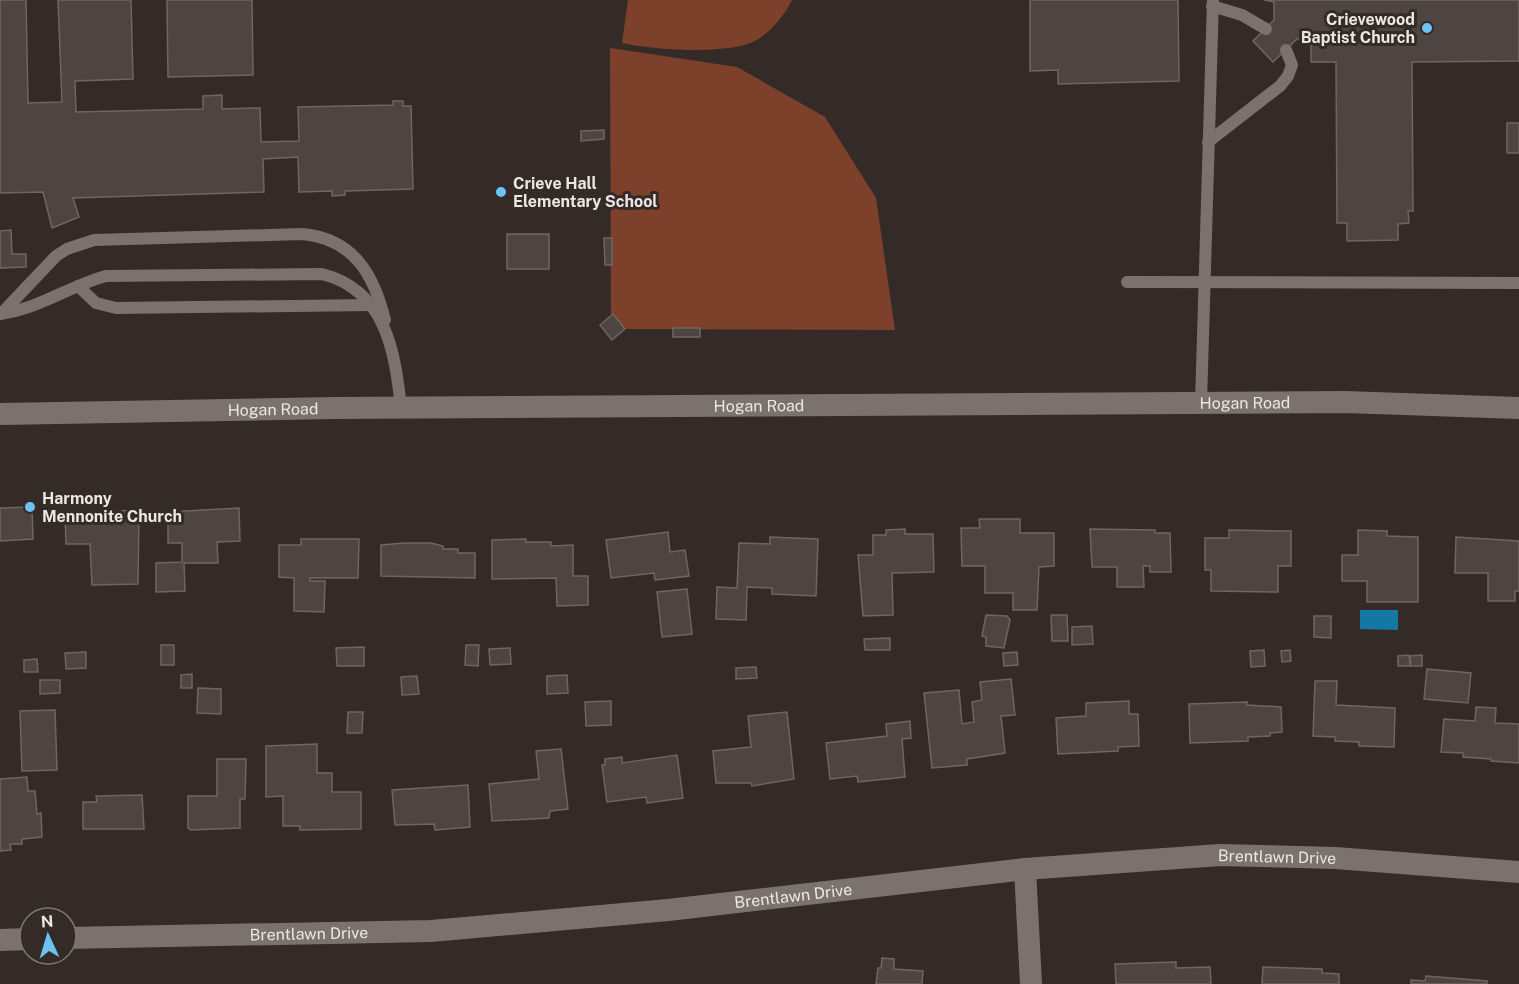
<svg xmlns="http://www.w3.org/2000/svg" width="1519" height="984" viewBox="0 0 1519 984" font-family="'Public Sans',sans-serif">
<rect width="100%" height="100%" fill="#342b28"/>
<g fill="#7d402b">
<path d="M628 0H792C784 16 771 32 755 41 727 55 652 50 622 43Z"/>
<polygon points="610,48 737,67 825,117 876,198 895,330 624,329 611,314"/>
</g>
<polygon fill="#1578a4" points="1360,610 1398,610 1398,630 1360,629"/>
<g fill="#4e4441" stroke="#706562" stroke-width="1.5">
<polygon points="0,0 26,0 28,103 62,102 58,0 131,0 133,79 75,81 76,112 203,109 203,96 222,95 222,109 260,108 261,142 299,141 298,107 393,105 393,101 403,101 403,106 411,106 413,189 345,191 345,195 332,196 332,191 299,192 298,157 263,159 264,192 73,198 79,217 52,228 43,192 0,193"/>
<polygon points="167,0 252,0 253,75 168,77"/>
<polygon points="1030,0 1178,0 1179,81 1058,84 1058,70 1030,71"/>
<polygon points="1264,0 1519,0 1519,61 1412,62 1413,211 1408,211 1409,223 1398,224 1398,240 1347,241 1347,223 1337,223 1336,62 1311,62 1311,39 1297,39 1273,62 1253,41 1274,20 1274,2"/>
<rect x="1507" y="123" width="12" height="30"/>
<polygon points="604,130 604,139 581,141 581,131"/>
<polygon points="11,230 12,254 26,254 26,267 0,268 0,231"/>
<rect x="507" y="234" width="42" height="35"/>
<polygon points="604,238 612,238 612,265 605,265"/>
<polygon points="613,314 625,329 612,340 600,325"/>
<rect x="673" y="328" width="27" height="9"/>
<polygon points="32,507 33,539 0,541 0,508"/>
<polygon points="239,508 240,541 217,542 218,563 184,563 185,591 156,592 156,563 182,562 182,543 168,543 168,512"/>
<polygon points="139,510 138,584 92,585 90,544 66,544 65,513"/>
<polygon points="979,519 1020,519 1020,533 1054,533 1054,566 1039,567 1037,610 1013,610 1013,593 985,593 985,566 962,566 961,528 980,528"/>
<polygon points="905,529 905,534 933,534 934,572 892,573 893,615 863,616 858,555 873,555 873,535 886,535 886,530"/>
<polygon points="1090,529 1155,530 1155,533 1170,533 1171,572 1150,572 1150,566 1143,566 1144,587 1117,587 1117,567 1092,567"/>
<polygon points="1229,530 1291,531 1291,566 1278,566 1278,592 1211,591 1211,570 1205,570 1205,538 1229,538"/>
<polygon points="1358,530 1387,531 1387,536 1418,537 1418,602 1367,602 1367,581 1342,581 1342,555 1358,555"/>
<polygon points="668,532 670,552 685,550 689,576 655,580 654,573 611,578 606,540"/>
<polygon points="770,537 818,539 816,596 772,594 772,588 747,587 746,620 716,619 717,587 737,588 739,543 770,544"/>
<polygon points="1456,537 1519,541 1519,591 1515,591 1515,601 1488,601 1488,573 1455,573"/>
<polygon points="301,539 359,539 358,578 310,578 310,581 325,581 324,612 294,611 294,578 279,577 279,545 301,545"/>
<polygon points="526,539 526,542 551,542 551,546 573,545 573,576 588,576 588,605 557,606 556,578 492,579 492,540"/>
<polygon points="405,543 431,543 443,546 443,549 458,549 458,553 475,553 475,578 381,576 381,545"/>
<polygon points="687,589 692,634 662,637 657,592"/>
<polygon points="986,615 1007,616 1010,620 1004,648 986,646 986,637 982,636"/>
<polygon points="1051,615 1067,615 1068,641 1052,641"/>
<polygon points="1314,616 1331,616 1331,638 1314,637"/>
<polygon points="1092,626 1093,644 1072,645 1072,627"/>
<polygon points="890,638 890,650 865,650 864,639"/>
<rect x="161" y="645" width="13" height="20"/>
<polygon points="466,645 479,645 478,666 465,665"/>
<polygon points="364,647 364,666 337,666 336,648"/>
<polygon points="510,648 511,664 490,665 489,649"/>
<polygon points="1264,650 1265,666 1251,667 1250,651"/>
<polygon points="1290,650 1291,661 1282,662 1281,651"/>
<polygon points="86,652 86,668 66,669 65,653"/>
<polygon points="1017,652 1018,665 1004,666 1003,653"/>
<polygon points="1409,655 1410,666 1398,666 1398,656"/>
<polygon points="1422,655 1422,666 1411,666 1410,656"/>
<polygon points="37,659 38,672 24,672 24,660"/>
<polygon points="756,667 757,678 736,679 736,668"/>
<polygon points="1427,669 1471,673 1468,703 1424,699"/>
<polygon points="192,674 192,688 181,688 181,675"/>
<polygon points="567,675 568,693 547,694 547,676"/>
<polygon points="417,676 419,694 402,695 401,677"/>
<polygon points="1011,679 1015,715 1001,716 1005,753 967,759 967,765 932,768 924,693 959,690 962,724 974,722 972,702 982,700 980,682"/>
<polygon points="40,680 60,680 60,693 40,694"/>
<polygon points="1315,681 1337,681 1336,705 1395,708 1394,747 1359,746 1359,742 1335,741 1335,737 1313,736"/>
<polygon points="198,688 221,689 221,714 197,713"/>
<polygon points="611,701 611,725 586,726 585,702"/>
<polygon points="1129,701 1129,714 1138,714 1139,746 1118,747 1118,751 1058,754 1056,718 1086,716 1086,703"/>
<polygon points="1247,702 1247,705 1281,707 1282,732 1270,733 1270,736 1248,737 1248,741 1190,743 1189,704"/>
<polygon points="1476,707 1496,708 1495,723 1519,724 1519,763 1491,761 1491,759 1463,757 1463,753 1441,752 1444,719 1475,721"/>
<polygon points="55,710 57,770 22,771 20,711"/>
<polygon points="348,712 363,712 362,733 347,733"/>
<polygon points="787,712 794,779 752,786 751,783 716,783 713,751 751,747 748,716"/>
<polygon points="910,721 911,738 902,739 905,777 858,782 857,776 830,779 826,743 887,736 886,724"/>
<polygon points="317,744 317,773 332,773 332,792 361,792 361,829 300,830 300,826 283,826 283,796 266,797 266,746"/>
<polygon points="561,749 568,809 550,811 549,818 492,821 489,784 539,779 536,751"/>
<polygon points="677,755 683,798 647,803 646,797 607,802 602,765 605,765 605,759 622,757 622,763"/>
<polygon points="217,759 246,759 245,799 240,799 240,828 191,830 188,828 188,796 217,796"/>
<polygon points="27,777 28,791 35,791 37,814 41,813 42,837 22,839 22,844 10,844 11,850 0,851 0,779"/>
<polygon points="468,785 470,827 435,830 434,824 395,825 392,790"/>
<polygon points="142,795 144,829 83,829 83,802 97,802 96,796"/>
<polygon points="882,958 894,959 894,969 923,971 922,984 876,984 878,968 881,968"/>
<polygon points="1176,962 1176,968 1210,967 1211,984 1116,984 1115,964"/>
<polygon points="1263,967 1322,969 1322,973 1339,974 1339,984 1262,984"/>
<polygon points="1426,976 1487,981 1487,984 1411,984 1411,980 1425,981"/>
</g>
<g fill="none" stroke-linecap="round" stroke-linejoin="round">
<g stroke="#7b716d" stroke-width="12">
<polyline points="1212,6 1242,15 1266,29"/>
<polyline points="1208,142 1280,86 1288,76 1292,65 1286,50"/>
<polyline points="1127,282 1519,283"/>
<polyline points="78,286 96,303 116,308 371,305"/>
<path d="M0 314C39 309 69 286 106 276L322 274C386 290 395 352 401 408"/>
<path d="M1 314 56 256 67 249 94 240 303 234C354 239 374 275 385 320"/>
<polyline points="1201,403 1213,0"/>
</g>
<g stroke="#7b716d" stroke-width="22">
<path id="s1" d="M0 414 334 408 1345 402 1519 408"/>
<polyline points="1025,869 1031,984"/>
<path id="s2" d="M66 938 431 931 668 910 1025 869 1220 855 1335 858 1519 872"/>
<polyline points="0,940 30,939"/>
</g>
</g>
<g fill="#6cc3f2" stroke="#342b28" stroke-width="2">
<circle cx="1427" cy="28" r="6"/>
<circle cx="501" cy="192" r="6"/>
<circle cx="30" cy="507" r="6"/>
</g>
<g text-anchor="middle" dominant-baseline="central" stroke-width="6" stroke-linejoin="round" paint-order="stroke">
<g font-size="16" font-weight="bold" fill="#ece6e4" stroke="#342b28" text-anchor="start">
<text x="1415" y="19" text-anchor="end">Crievewood<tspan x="1415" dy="18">Baptist Church</tspan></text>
<text x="513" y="183">Crieve Hall<tspan x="513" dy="18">Elementary School</tspan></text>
<text x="42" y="498">Harmony<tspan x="42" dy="18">Mennonite Church</tspan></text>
</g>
<g font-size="16" fill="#ece6e4" stroke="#342b28">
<text stroke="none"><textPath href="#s1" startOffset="1245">Hogan Road</textPath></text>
<text stroke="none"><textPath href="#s1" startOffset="759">Hogan Road</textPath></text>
<text stroke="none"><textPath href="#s1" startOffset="273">Hogan Road</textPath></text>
<text stroke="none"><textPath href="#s2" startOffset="1215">Brentlawn Drive</textPath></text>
<text stroke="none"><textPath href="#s2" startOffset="729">Brentlawn Drive</textPath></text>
<text stroke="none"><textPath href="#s2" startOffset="243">Brentlawn Drive</textPath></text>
</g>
</g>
<g transform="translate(48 936) rotate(356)"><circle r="28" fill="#342b28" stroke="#7e7673" stroke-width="1.5"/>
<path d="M0-4.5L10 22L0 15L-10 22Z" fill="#6cc3f2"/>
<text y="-9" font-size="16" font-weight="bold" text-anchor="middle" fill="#ece6e4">N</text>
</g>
</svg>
